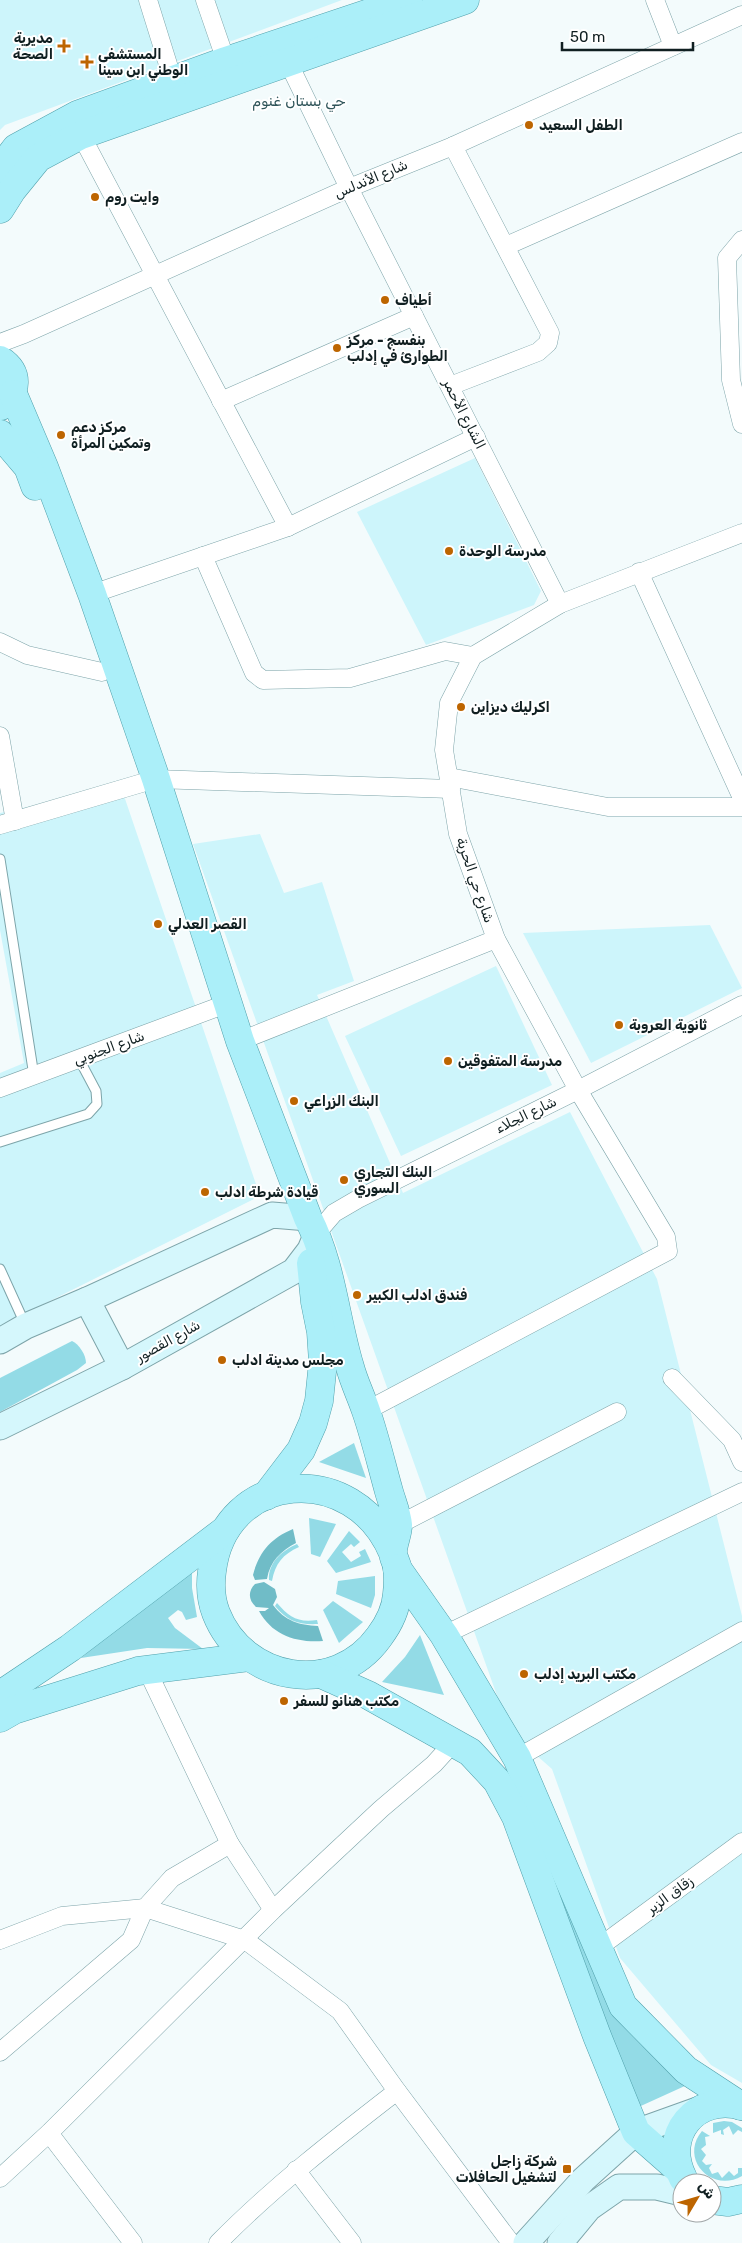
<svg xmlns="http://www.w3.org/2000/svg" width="742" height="2243" viewBox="0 0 742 2243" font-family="Rubik,'Noto Sans Arabic',sans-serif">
<rect width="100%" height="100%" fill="#f3fbfc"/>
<g fill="#cdf5fb">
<polygon points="0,0 342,0 5,125 0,130"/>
<polygon points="475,458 541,591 534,605 426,645 357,512"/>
<polygon points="121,787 260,1196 0,1326 0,1073 24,1063 0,930 0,813"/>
<polygon points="260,834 284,893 322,882 354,981 317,995 403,1193 570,1112 657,1279 742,1616 742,2083 711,2065 620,1958 552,1769 510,1732 193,844"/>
<polygon points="710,925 742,988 591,1063 523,933"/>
<polygon points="496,966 552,1085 401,1156 345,1036"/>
</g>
<g fill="#93dbe6">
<path d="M72 1341C79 1344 86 1355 86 1363L77 1370 0 1412V1378Z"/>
<polygon points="354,1443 366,1478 319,1462"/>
<polygon points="309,1518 336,1524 320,1557 311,1554"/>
<polygon points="349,1531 360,1542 354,1547 351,1544 342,1552 351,1562 361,1556 359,1552 365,1549 371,1562 336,1573 327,1561"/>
<path d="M297 1544 299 1547C283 1554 275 1564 272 1581L269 1580C268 1562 283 1550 297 1544Z"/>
<polygon points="192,1565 192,1588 197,1617 186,1620 182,1612 178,1610 168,1618 175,1628 203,1649 147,1648 81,1658"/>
<polygon points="375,1576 375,1595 371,1608 336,1594 338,1581"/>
<polygon points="333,1601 363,1622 339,1643 323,1610"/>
<path d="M277 1603C289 1617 298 1623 317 1620L318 1624C299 1625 287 1621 275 1606Z"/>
<polygon points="420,1635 444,1695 382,1682 405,1657"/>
<polygon points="521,1805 616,2012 687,2085 632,2110"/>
<polygon points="724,2121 732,2122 742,2128 742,2132 738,2130 733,2135 729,2126 723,2130 724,2135 721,2134 721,2130 713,2133 713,2123"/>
<path d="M702 2131 710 2136 705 2137 706 2145 701 2149 706 2155 702 2161 706 2165 712 2164 709 2168 712 2174 718 2172 722 2178 729 2171 734 2176 738 2173V2168H742V2176C711 2194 679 2158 702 2131Z"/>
</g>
<g fill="#70bcc7">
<path d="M293 1529 296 1543C281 1551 270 1561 267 1579L255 1580 253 1575C259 1552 271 1538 293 1529Z"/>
<path d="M264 1582 275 1589 277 1597 273 1605C285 1621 299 1625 318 1626L323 1641C296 1643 272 1635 259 1611H265L269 1608 256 1607C248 1600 248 1591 255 1584Z"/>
</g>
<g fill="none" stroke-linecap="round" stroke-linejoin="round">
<defs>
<g id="lane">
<polyline points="0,859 34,1076"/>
<polyline points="0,1142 88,1114 97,1104 96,1091 79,1059"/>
<polyline points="0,1269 25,1324"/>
</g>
<g id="street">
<polyline points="148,0 176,90"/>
<polyline points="205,0 226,61"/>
<polyline points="655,0 673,46"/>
<polyline points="288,62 349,188 560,604"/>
<polyline points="81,135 288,527"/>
<polyline points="742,240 727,258 731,380 742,424"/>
<polyline points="506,246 742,142"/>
<polyline points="0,343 24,334 349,188 453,146 742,15"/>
<polyline points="450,386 538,352 548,343 550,333 453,146"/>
<polyline points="221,401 414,316"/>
<polyline points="203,556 254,673 263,680 350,678 445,651 473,656"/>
<polyline points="639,572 742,798"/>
<polyline points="92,594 288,527 476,437"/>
<polyline points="0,642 27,655 102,672"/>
<polyline points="0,736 15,821"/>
<polyline points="449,777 608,807 742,807"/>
<polyline points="156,779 451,789"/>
<polyline points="0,825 142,783"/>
<polyline points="240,1041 496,939"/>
<polyline points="0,1088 218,1007"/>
<polyline points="316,1234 334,1213 358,1199 578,1090 742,1005"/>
<polyline points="672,1378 732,1440 742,1462"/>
<polyline points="366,1411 668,1251 666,1237 578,1090 496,939 458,834 444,750 449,703 473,656 560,604 742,533"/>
<polyline points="398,1525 617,1412"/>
<polyline points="444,1635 742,1492"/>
<polyline points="147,1670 230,1844 273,1910"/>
<polyline points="517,1758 742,1631"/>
<polyline points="0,1940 62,1916 145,1908 245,1940 340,2011 397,2091 511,2243"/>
<polyline points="598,1948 742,1842"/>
<polyline points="0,2052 131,1940 145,1908 172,1878 230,1844"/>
<polyline points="49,2133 133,2243"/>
<polyline points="296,2170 352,2243"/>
<polyline points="0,2178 49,2133 273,1910 381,1809 434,1764 454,1742"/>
<path d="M218 2243C273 2187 335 2139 397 2091"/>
</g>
<g id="secondary">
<polyline points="87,1300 122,1367"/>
<polyline points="0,1341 26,1326 87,1300 272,1215 308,1218"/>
<polyline points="0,1427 122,1367 294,1271 310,1250 315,1238"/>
<polyline points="526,2243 583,2180 636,2132 703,2108"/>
<polyline points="560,2243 589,2208 619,2187 657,2187 682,2193"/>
</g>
<g id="primary">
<polyline points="0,169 16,148 77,115 226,61 408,0"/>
<polyline points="0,209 12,190 38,158 81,135 465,0"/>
<path d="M0 360C20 373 17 392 1 406"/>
<path d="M13 394 44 467 92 594 156 779 240 1041 308 1218C332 1265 335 1318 350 1367 354 1382 361 1396 366 1411 375 1437 381 1463 388 1488 391 1500 397 1513 398 1525 398 1534 393 1543 393 1552 393 1557 396 1562 397 1566 398 1575 398 1586 397 1594 396 1610 388 1625 379 1637 335 1698 243 1682 216 1613 211 1600 210 1585 212 1571 224 1470 354 1459 393 1553"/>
<polyline points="0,434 28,467 35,486"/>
<polyline points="266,1496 301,1450 313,1423 319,1401 323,1362 321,1332 315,1302 311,1263"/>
<polyline points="397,1568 444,1635 517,1758 623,2006 686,2070 741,2106"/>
<polyline points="321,1674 368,1695 470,1752 497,1781 516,1817 597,2036 636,2132 678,2169"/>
<polyline points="0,1695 70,1648 224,1531"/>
<polyline points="0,1718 14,1710 138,1671 249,1657"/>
<path d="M683 2178C661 2135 696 2093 742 2106"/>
<polyline points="712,2200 728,2202 742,2199"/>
</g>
</defs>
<use href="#lane" stroke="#7da4a9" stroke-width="11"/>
<use href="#street" stroke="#7da4a9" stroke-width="19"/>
<use href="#secondary" stroke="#7da4a9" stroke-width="27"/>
<use href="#primary" stroke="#50a0ab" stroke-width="29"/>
<use href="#lane" stroke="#fff" stroke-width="9"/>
<use href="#street" stroke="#fff" stroke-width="18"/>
<use href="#secondary" stroke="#d5f7fc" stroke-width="25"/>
<use href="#primary" stroke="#abeff9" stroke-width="28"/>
</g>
<g fill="#bd6500" stroke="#fff" stroke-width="2">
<path d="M61.5 38.5h5v5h5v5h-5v5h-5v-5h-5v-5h5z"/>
<path d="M84.5 54.5h5v5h5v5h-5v5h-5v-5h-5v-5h5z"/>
<circle cx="529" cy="125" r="5"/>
<circle cx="95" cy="197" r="5"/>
<circle cx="385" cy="300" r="5"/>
<circle cx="337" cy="348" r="5"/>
<circle cx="61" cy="435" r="5"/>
<circle cx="449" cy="551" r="5"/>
<circle cx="461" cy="707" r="5"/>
<circle cx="158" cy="924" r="5"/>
<circle cx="619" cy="1025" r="5"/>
<circle cx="448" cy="1061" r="5"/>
<circle cx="294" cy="1101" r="5"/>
<circle cx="344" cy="1180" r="5"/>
<circle cx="205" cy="1192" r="5"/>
<circle cx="357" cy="1295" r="5"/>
<circle cx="222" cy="1360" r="5"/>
<circle cx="524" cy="1674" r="5"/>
<circle cx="284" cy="1701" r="5"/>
<rect x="562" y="2164" width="10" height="10" rx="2.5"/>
</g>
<g text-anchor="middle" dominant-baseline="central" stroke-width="4" stroke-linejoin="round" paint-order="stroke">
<g font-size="14" font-weight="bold" fill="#101f21" stroke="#fff" text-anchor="start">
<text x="53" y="38" text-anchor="end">مديرية<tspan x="53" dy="16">الصحة</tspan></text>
<text x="98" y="54">المستشفى<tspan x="98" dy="16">الوطني ابن سينا</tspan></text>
<text x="539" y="125">الطفل السعيد</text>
<text x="105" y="197">وايت روم</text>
<text x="395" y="300">أطياف</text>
<text x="347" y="340">بنفسج - مركز<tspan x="347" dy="16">الطوارئ في إدلب</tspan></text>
<text x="71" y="427">مركز دعم<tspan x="71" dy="16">وتمكين المرأة</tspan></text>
<text x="459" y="551">مدرسة الوحدة</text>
<text x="471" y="707">اكرليك ديزاين</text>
<text x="168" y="924">القصر العدلي</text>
<text x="629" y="1025">ثانوية العروبة</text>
<text x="458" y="1061">مدرسة المتفوقين</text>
<text x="304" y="1101">البنك الزراعي</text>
<text x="354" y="1172">البنك التجاري<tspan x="354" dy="16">السوري</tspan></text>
<text x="215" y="1192">قيادة شرطة ادلب</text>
<text x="367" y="1295">فندق ادلب الكبير</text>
<text x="232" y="1360">مجلس مدينة ادلب</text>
<text x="534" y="1674">مكتب البريد إدلب</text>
<text x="294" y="1701">مكتب هنانو للسفر</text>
<text x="557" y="2161" text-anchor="end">شركة زاجل<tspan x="557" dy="16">لتشغيل الحافلات</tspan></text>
</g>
<g font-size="14" fill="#101f21" stroke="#fff">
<text transform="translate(371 179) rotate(-23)">شارع الأندلس</text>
<text transform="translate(464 414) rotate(63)">الشارع الأحمر</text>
<text transform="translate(475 880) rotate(71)">شارع حي الحرية</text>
<text transform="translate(109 1048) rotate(-20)">شارع الجنوبي</text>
<text transform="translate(526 1115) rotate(-26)">شارع الجلاء</text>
<text transform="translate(168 1341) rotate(-29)">شارع القصور</text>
<text transform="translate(670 1895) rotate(-36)">زقاق الزير</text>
</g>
<g font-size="15" fill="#2f5459" stroke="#fff">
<text x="299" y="101">حي بستان غنوم</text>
</g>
</g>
<g transform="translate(697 2198) rotate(52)"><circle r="24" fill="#ffffff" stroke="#9fa5a6"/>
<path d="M0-4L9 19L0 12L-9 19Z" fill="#bd6500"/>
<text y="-8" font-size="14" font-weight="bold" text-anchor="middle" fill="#101f21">ش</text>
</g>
<path d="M562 42v8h131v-8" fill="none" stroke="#101f21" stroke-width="2.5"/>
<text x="570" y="42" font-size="15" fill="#101f21" stroke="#ffffff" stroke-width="4" paint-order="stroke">50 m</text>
</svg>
